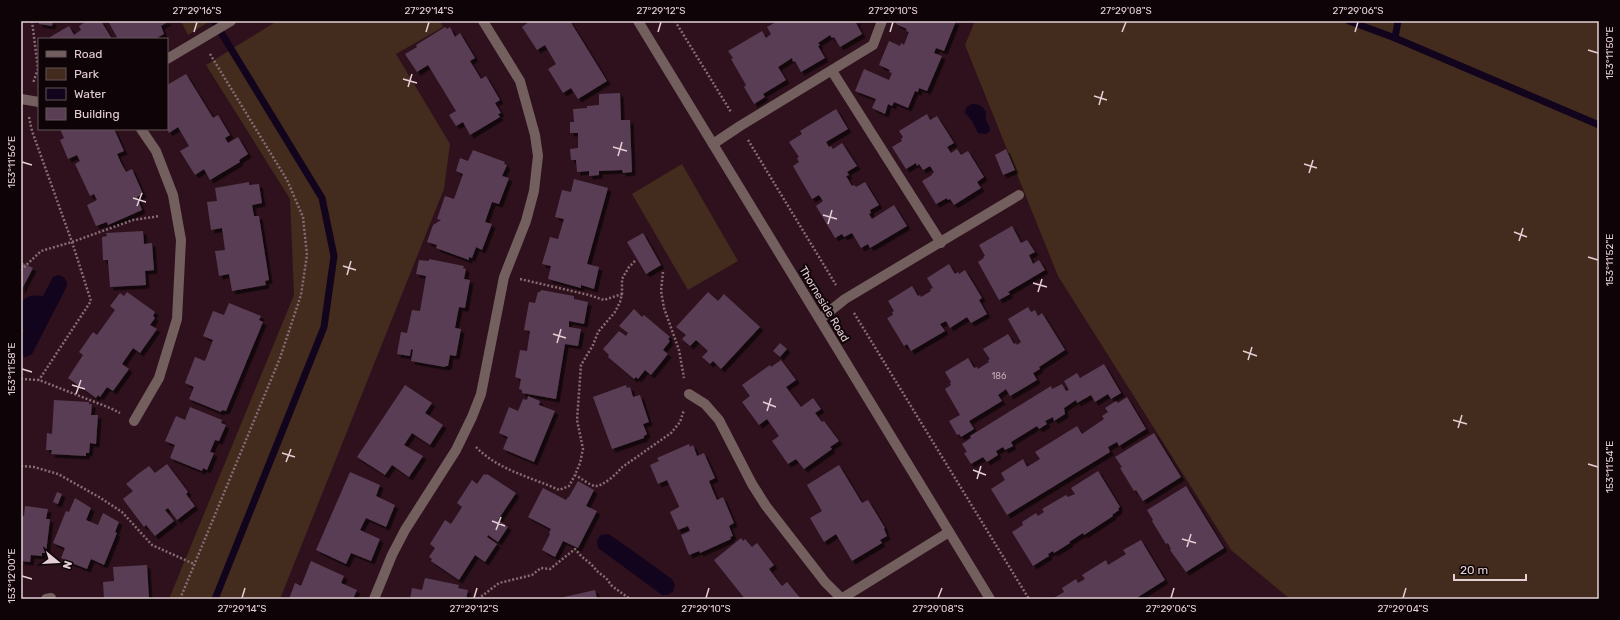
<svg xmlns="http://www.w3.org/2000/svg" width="1620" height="620" viewBox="0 0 1620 620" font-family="Rubik,sans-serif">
<defs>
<filter id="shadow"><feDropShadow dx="3.5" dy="3.5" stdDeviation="0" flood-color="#0009"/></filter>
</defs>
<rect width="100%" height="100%" fill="#2e111c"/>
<g fill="#432b1d">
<polygon points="181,21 210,21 188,35"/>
<polygon points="277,21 440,21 443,27 396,54 450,144 444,189 280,599 169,599 294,295 290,199 206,65"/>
<polygon points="975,21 1599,21 1599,599 1290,599 1231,550 1058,276 965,45"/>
<polygon points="682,164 738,261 688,290 632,194"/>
</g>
<g fill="#13041e">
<path d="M971 104C977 104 984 105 986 113 986 115 985 118 986 120 988 124 990 126 990 131L986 134 978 133 972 121 965 113 966 108Z"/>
<path d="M59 275C65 277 67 280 67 286L32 354 26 357 21 356V336L24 331 21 326V303C26 295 34 295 43 296L53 277Z"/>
<polygon points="609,534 672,579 675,585 673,592 667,595 662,595 598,548 597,540 601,535"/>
</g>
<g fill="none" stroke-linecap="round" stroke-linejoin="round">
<g stroke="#13041e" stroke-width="7">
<polyline points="214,21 322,198 334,256 324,327 215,599"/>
<polyline points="1349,21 1395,38 1599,125"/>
<polyline points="1395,38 1398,21"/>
</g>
</g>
<g fill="#593e54" filter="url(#shadow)">
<polygon points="39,21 53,21 52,26 39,24"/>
<polygon points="87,21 101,21 112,39 51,39 50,37 69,26 74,35 81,30 79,26"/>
<polygon points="108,21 169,21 161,26 164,34 155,39 118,39"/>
<polygon points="530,21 570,21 607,81 578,99 571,88 563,93 548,69 556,64 545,45 537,50 522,27"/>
<polygon points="778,21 858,21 856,23 862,34 840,47 834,37 832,38 830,35 818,43 820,45 818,46 825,58 801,72 795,61 793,62 792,58 778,67 786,80 763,94 765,97 754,104 744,87 746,85 731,59 733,58 728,51 762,31 766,38 771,34 767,27"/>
<polygon points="897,21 956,21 944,51 936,48 934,53 942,56 927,91 919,88 918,92 915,91 908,108 894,102 892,106 888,104 885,114 872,108 876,99 855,91 864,69 889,80 892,73 889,72 890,70 879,65 889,41 900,46 901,43 904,45 909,32 906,31 907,29 896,24"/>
<polygon points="445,27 447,29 450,27 455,37 460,33 475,58 470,61 481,79 486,76 500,100 495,103 501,113 498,114 500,117 470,135 463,122 456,126 449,115 456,111 428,65 417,72 405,54 417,47 416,45"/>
<polygon points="186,74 213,118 218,115 230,135 225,138 228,143 238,137 248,154 239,160 240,162 210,180 204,169 195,175 180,151 189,146 178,127 169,133 167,129 167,85"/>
<polygon points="620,93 621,120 630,120 632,172 623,173 622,170 599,171 599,175 589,176 589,171 577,172 576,160 571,160 570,149 578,148 578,133 570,133 570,122 574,122 573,109 587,108 587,106 599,105 599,94"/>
<polygon points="836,109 848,129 826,142 829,147 831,146 833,149 842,143 857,166 847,172 849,175 846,176 852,186 854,185 856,187 865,182 879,205 870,210 871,213 869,214 872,219 894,205 907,226 870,248 868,244 861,248 852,233 844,237 842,234 835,238 816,206 823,201 819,195 812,199 793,166 799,162 797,158 799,157 789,142 802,134 800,131"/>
<polygon points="927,114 930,120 937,116 954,143 947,147 951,153 957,149 961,155 968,151 984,177 977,182 981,188 954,205 950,199 947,200 947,198 936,204 922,181 932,175 932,174 934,172 930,166 923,170 919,164 917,166 916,163 906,169 892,147 902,141 901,139 903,137 899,131"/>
<polygon points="60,129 114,129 124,151 117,154 121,163 126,172 132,169 143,194 137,197 142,210 108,225 107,222 96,226 87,205 97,200 94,194 90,196 75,164 80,161 77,155 68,159 60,140 64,138"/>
<polygon points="1006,149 1015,170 1003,175 995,155"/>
<polygon points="473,150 505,162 504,164 507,165 502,176 509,178 499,204 492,202 485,222 492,224 482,250 476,247 472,258 469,257 469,260 436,248 437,245 427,242 433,225 441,220 437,219 445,196 454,199 463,174 456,171 460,158 468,161"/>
<polygon points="574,179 608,188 587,264 599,267 594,289 581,285 581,288 548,279 551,266 542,264 550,237 558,239 564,219 555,217 562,190 571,192"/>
<polygon points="249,182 249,185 259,184 262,203 252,205 254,216 259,216 269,280 265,281 266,285 232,291 229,274 219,276 215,251 225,250 222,228 211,230 207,202 217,201 215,188"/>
<polygon points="1012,226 1021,243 1027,240 1035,252 1029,255 1033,264 1039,260 1045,270 1008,292 1010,294 999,300 978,262 984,258 983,257 985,256 979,245"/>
<polygon points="143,231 144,244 152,243 153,257 154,270 145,271 146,285 110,287 108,260 103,260 102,237 107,236 106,233"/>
<polygon points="643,233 661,265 646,274 627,242"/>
<polygon points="429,259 464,266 463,268 466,269 464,279 470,280 465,308 459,307 457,317 455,328 461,329 456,356 450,355 448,366 446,366 445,367 411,361 413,350 411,349 410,356 397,354 401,332 407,333 412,310 420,311 426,276 416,274 419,260 429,261"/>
<polygon points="21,262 33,268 21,291"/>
<polygon points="949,264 955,274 958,272 959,274 965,270 982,298 979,300 987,314 971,323 967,317 950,328 946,321 940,324 945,331 911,351 907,344 904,346 887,318 893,315 892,312 894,311 888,301 912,286 918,296 920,295 921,297 931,291 930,289 933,288 927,278"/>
<polygon points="541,290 574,296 574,299 588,302 584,324 569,321 569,327 581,329 578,346 565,344 556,399 522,393 522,390 519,389 521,379 515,377 520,350 527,351 530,331 524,330 529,302 535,303 538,292 540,292"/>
<polygon points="127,292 155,312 153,316 155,318 150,325 157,329 140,353 133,348 122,364 129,369 113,391 107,387 100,397 98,395 96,398 68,378 83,355 79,352 93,332 97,335 115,310 110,306 120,293 124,296"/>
<polygon points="708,292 718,301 724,294 760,327 721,369 713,361 710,364 702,357 708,351 696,340 690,346 682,339 686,335 676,327"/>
<polygon points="229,303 261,316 259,320 263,322 226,411 222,410 221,412 189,399 194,387 185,383 195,357 205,361 213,340 203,336 213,311 224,315"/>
<polygon points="1028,307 1031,312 1035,310 1038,316 1042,313 1065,350 1039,367 1040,369 1033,373 1037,380 1010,396 1006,389 998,395 1002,401 969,421 974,429 961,437 959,434 957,435 949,421 960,415 945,389 951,385 950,383 951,382 945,372 968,358 974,368 977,367 978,369 989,362 988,360 990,359 983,349 1008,334 1014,344 1016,343 1017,345 1021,342 1008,319"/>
<polygon points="634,309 642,317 644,315 670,337 668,339 670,341 663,350 668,354 651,375 645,370 638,379 636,377 634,379 608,357 609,355 603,349 619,331 626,336 628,333 619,326"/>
<polygon points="780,343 787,349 780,357 773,351"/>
<polygon points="781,360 796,380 786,387 801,407 813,398 821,409 815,413 822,422 824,421 839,441 830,447 832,449 804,469 796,459 788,464 772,441 779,436 767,419 759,425 742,402 750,396 742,385 770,365 771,367"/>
<polygon points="1104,364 1121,393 1111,399 1108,394 1095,402 1091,395 1077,403 1076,400 1064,408 1065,414 1054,421 1053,417 1045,421 1047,424 1039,429 1037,426 1011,442 1013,446 1005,450 1003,447 996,451 998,455 987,462 983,457 971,464 964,453 967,452 962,444 971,438 970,436 1051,386 1052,389 1062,384 1066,391 1069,390 1064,381 1077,373 1080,378"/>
<polygon points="405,385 432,403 425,413 443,425 430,445 412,433 404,445 423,456 409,477 392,465 385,475 357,457"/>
<polygon points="626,385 627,388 630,387 633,397 640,395 649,422 643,424 647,434 644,436 644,438 612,449 593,397"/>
<polygon points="528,396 540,401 539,405 555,411 534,462 503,449 508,437 499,433 509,407 518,411 523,399 527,400"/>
<polygon points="1127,397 1146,429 1119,446 1117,442 1108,447 1110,452 1007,515 991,489 1005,480 1001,473 1023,459 1027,467 1040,459 1035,452 1077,426 1082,434 1104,419 1102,416 1108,412 1105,408 1116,401 1118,403"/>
<polygon points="54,400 89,402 89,404 92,404 91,415 98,415 96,444 90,443 89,453 86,453 86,456 51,454 52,450 46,450 47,433 52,434"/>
<polygon points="190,407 222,420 221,423 226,425 219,441 215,440 210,452 214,453 207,470 203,468 202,471 170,458 175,445 165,441 176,416 185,420"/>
<polygon points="1154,433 1181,477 1143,501 1136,490 1134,491 1120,468 1122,467 1115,457"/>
<polygon points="689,444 690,447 693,445 697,456 704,453 715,478 709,481 713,491 717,500 723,497 734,523 729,526 733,536 730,537 731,539 700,553 699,551 689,555 681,535 690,531 688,526 678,530 670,512 679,507 679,506 667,480 658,484 650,465 659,461 657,458"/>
<polygon points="167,464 188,492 186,494 195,506 177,520 168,508 165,510 174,521 155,536 146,525 144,527 123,499 133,491 126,484 138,474 149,466 155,473"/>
<polygon points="839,465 862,503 868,500 885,528 884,529 887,536 880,540 882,543 852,561 836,534 824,542 810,518 822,511 807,485"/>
<polygon points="1098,471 1120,507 1118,508 1119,510 1112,515 1113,516 1084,535 1083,533 1069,542 1070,543 1054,553 1053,551 1048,554 1049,556 1033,566 1012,532 1023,525 1022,522 1036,513 1038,516 1044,512 1042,509 1066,495 1068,497 1075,494 1071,488"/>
<polygon points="350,472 380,485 376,496 395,505 386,527 366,518 360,530 380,539 371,561 351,553 346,564 316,550"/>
<polygon points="484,474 486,475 487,474 516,493 498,520 508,527 498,542 488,535 487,537 497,544 485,562 475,555 459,580 431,561 432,559 429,557 435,548 430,544 445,520 451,524 462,507 457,503 472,480 477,484"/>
<polygon points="578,481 594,490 586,506 597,511 578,548 563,541 555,557 542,550 550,534 549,533 551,529 528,517 543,488 566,500 568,497 569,497"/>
<polygon points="1186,486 1224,548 1186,572 1170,550 1171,549 1168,543 1166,544 1152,521 1153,520 1147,510"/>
<polygon points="57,492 62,494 58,504 53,502"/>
<polygon points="75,498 91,508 86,520 98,525 103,513 119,522 115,532 117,533 104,565 91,559 87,569 74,564 61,558 65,548 53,543 66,511 69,512"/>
<polygon points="25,506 48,509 46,519 50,519 46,553 42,553 42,556 31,555 30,562 21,561 21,515 24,516"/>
<polygon points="741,538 743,541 745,539 752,547 757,543 774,565 769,569 775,577 782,586 787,582 801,599 745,599 714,560"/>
<polygon points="1141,540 1165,580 1135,599 1052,599 1064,592 1062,588 1076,579 1078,583 1085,579 1082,575 1106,560 1108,565 1126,554 1123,550"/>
<polygon points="311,561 344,576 341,583 357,590 353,599 289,599 295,583 301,586"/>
<polygon points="147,565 149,599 104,599 103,582 114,581 113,567"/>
<polygon points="425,578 459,585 458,588 468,590 466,599 410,599 412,588 422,590"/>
<polygon points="595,590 597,599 560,599 560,598"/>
</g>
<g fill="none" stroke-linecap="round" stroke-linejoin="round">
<g stroke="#866c75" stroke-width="2.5" stroke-dasharray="2 2" stroke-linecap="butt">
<polyline points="32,21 38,69 33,83"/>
<polyline points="675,21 731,112"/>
<polyline points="29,117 32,131 72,242 91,301 39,380"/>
<polyline points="748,140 836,285"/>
<path d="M635 261 629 267 622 279V294L620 302 615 312 598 332 593 345 581 365 577 420 583 449 580 463 575 475C581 478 589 485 595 486 602 487 618 473 621 468L671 433 680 422 684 410"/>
<polyline points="21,270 41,251 72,242 133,220 160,216"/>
<polyline points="663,272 661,291 664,308 679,350 684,378"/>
<polyline points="520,279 589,295 604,300 622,294"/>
<polyline points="854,313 1029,599"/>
<polyline points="21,379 39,380 110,408 120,413"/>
<path d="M476 447C498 470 531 477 559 490L569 486 575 475"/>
<polyline points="21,466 34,467 58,474 99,497 122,512 152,545 194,564"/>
<polyline points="180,599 280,358 301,295 307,255 303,217 287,180 210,54"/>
<polyline points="478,599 499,583 532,575 541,568 550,569 575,549 582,557 591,564 598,572 606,578 612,586 630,599"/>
</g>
<g stroke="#735f5e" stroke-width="10">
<polyline points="638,21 990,599"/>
<polyline points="167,59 231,21"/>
<polyline points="832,71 941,243"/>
<polyline points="21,99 39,102"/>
<polyline points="713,144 740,126 873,45 882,21"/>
<polyline points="820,319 845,299 1019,195"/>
<polyline points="689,394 705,404 719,420 752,484 766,506 825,582 841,598"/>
<polyline points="134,421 159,378 177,319 181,240 173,195 156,151 141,129"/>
<polyline points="46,599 51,598"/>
<polyline points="374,599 392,555 405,530 456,450 472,417 481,394 504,277 526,221 534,191 538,156 535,135 520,81 483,21"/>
<polyline points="841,599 949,532"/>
</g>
</g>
<path fill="none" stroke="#e4cfd5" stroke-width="1.5" d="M194 32 197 22M426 32 429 22M658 32 661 22M890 32 893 22M1122 32 1126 22M1355 32 1358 22M1588 50 1598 53M403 79 417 83M408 87 412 74M1094 96 1107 100M1099 105 1103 91M613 147 627 151M618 156 622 142M22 162 32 165M1304 164 1317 168M1309 173 1313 160M133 198 146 202M137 206 142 193M823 215 837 219M828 224 832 210M1514 232 1527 237M1519 241 1523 228M1588 257 1598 260M343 266 356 270M347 275 351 261M1033 283 1047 287M1038 292 1042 279M553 334 566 338M557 343 561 329M1243 351 1257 356M1248 360 1252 347M22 369 32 372M72 385 85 389M76 394 81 380M763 402 776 407M767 411 771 398M1453 420 1467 424M1458 428 1462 415M282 453 295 457M286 462 291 449M1588 464 1598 467M973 470 986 475M977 479 981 466M492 521 505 526M496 530 501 517M1182 539 1196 543M1187 547 1191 534M22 576 32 579M242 598 245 588M474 598 477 588M706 598 709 588M938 598 942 588M1171 598 1174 588M1403 598 1406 588"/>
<g text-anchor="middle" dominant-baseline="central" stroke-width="4" stroke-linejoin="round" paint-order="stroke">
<g font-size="9" fill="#c1abb5">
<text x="999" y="376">186</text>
</g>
<g font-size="11" fill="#e4cfd5" stroke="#0e0407">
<text transform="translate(824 304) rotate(59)">Thorneside Road</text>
</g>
</g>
<rect width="1620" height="620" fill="none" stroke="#0e0407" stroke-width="44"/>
<rect x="38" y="38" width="130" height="92" fill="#0e0407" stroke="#645559"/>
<rect x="46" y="51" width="20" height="6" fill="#735f5e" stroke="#645559"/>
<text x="74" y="58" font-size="12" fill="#e4cfd5">Road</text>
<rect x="46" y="68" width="20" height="12" fill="#432b1d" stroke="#645559"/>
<text x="74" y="78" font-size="12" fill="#e4cfd5">Park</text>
<rect x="46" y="88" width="20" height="12" fill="#13041e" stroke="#645559"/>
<text x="74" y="98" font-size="12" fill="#e4cfd5">Water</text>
<rect x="46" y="108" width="20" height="12" fill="#593e54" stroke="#645559"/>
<text x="74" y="118" font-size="12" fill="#e4cfd5">Building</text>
<g transform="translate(58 562) rotate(108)" stroke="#0e0407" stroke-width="3" paint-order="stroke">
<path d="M0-3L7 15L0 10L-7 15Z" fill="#e4cfd5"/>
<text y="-6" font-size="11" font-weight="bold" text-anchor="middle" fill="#e4cfd5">N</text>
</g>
<path d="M1454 574v6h72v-6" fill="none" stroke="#e4cfd5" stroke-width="2"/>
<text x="1460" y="574" font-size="12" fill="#e4cfd5" stroke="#0e0407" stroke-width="3" paint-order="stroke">20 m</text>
<rect x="22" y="22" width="1576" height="576" fill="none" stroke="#e4cfd5" stroke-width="1.5"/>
<g font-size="10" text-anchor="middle" fill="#e4cfd5">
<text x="197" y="14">27°29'16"S</text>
<text x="429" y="14">27°29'14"S</text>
<text x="661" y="14">27°29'12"S</text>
<text x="893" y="14">27°29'10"S</text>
<text x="1126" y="14">27°29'08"S</text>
<text x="1358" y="14">27°29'06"S</text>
<text transform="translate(1609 53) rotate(-90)" y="4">153°11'50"E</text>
<text transform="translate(11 162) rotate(-90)" y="4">153°11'56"E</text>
<text transform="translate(1609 260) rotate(-90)" y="4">153°11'52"E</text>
<text transform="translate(11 369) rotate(-90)" y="4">153°11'58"E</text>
<text transform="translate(1609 467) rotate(-90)" y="4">153°11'54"E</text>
<text transform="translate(11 576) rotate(-90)" y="4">153°12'00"E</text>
<text x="242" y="612">27°29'14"S</text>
<text x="474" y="612">27°29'12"S</text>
<text x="706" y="612">27°29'10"S</text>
<text x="938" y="612">27°29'08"S</text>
<text x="1171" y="612">27°29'06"S</text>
<text x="1403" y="612">27°29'04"S</text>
</g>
</svg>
